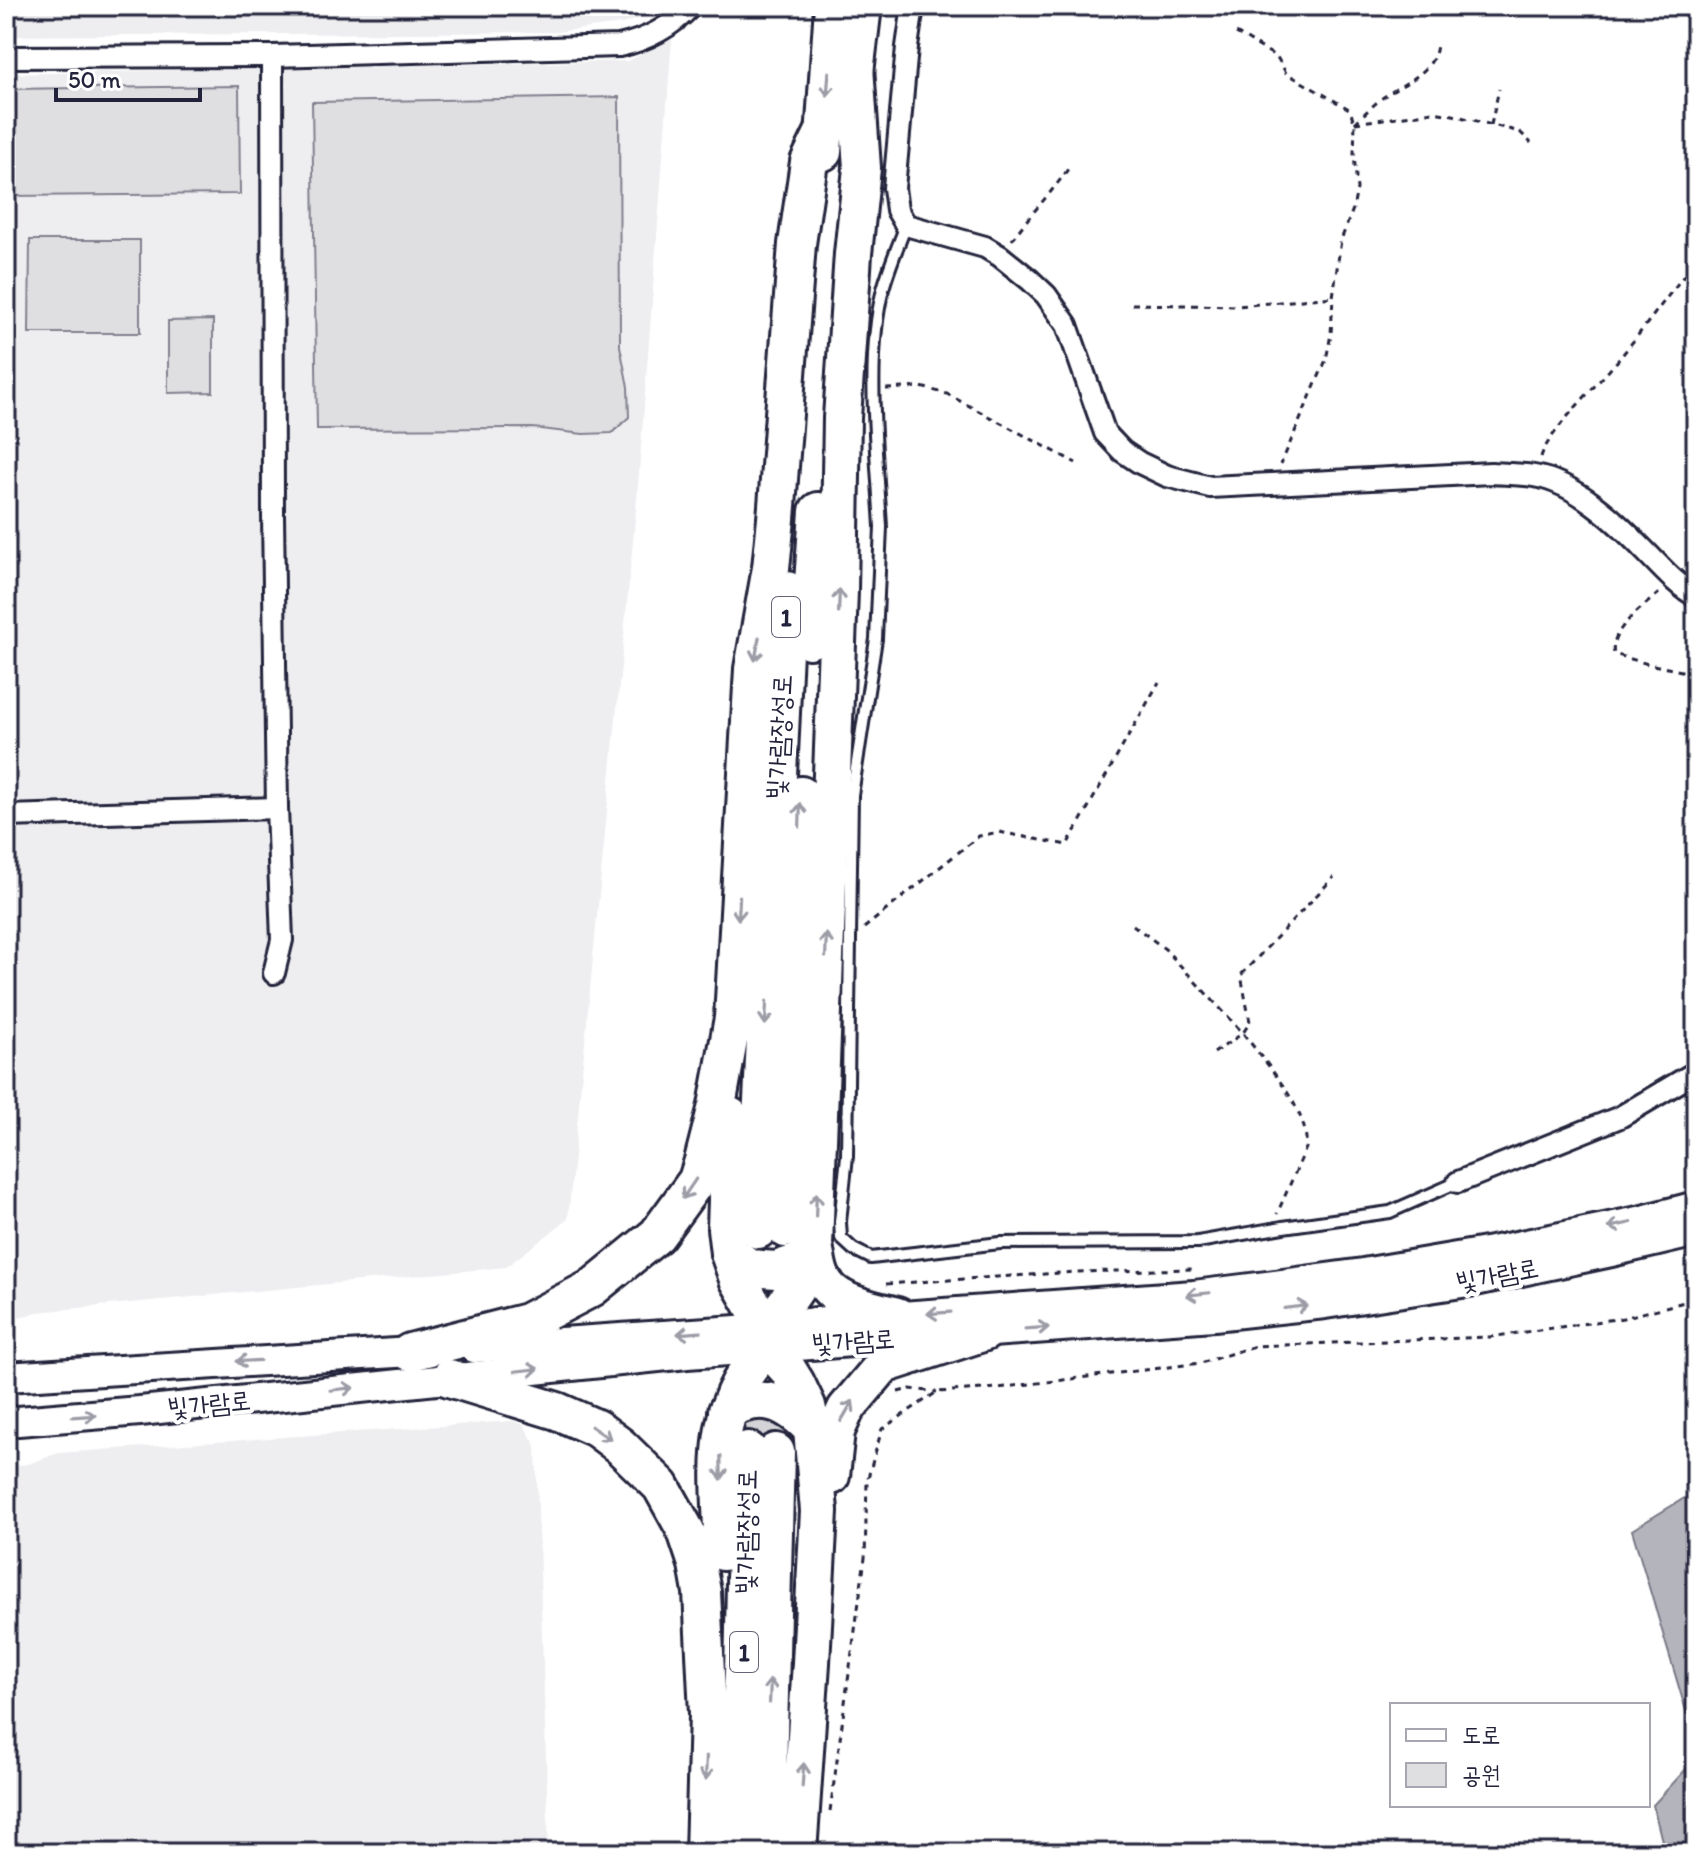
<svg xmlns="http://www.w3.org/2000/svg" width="1702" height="1859" viewBox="0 0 1702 1859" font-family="Itim,'Poor Story',sans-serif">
<rect width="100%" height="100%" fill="#fff"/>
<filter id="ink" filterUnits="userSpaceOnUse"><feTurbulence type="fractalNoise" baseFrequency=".0125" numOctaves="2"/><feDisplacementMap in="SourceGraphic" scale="16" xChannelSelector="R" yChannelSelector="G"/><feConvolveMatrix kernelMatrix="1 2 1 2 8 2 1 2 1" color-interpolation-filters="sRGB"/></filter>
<g filter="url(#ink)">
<g fill="#eeeef1">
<polygon points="6,6 656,6 645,17 622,24 557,32 6,36"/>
<polygon points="672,39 637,499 568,1219 506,1267 37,1312 6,1322 6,74 628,61"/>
<polygon points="513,1421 524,1425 536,1446 549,1853 6,1853 6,1466 28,1464 58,1453"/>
</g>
<g fill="#dfdfe2" stroke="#80808e" stroke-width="2">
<polygon points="239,86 240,194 8,196 7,89"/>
<polygon points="619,97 620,346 628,387 629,417 612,433 583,434 533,428 317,429 312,102"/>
<polygon points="30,240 140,240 140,333 29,333"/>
<polygon points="213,320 213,392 168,393 168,321"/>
</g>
<polygon fill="#b4b4bc" stroke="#7a7a88" stroke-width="2" points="1696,1491 1696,1853 1665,1853 1653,1805 1688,1767 1689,1721 1632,1530"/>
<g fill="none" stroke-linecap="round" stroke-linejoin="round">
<g stroke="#d3d3d8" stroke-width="36" stroke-dasharray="36 18" stroke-linecap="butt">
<polyline points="748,1450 752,1371"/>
<polyline points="776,1452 780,1374"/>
</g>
<defs>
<path id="lane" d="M906 225C898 246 889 267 883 289 865 360 877 454 881 527L876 639 852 795 847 1156 840 1222 841 1238 853 1249 871 1258 1000 1243 1198 1242 1283 1227 1390 1212 1458 1182"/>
<g id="street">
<path d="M913 6 907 47 894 188 897 210 906 225 985 247 1000 256 1030 280 1046 295 1067 325 1105 433 1122 451 1140 463 1167 476 1210 487 1491 473C1505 474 1520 474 1534 476 1575 482 1617 522 1645 551 1661 567 1676 585 1696 596"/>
<polyline points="272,56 273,515 277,808 282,940 274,973"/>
<path d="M6 57 272 56 619 46C647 40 672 26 691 6"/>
<polyline points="6,816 277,808"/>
<polyline points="1458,1182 1620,1117 1696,1072"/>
</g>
<g id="secondary">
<polyline points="474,1348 766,1328 817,1322 1194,1295 1275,1285 1363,1273 1492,1251 1639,1221 1696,1206"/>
<polyline points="6,1377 428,1351"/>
<polyline points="6,1422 140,1411 687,1354 1214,1316 1325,1304 1475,1281 1611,1252 1696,1232"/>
</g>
<g id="highway">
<path d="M855 67 862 168 853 254 842 418 839 591 814 1245C816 1255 817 1267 821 1276 832 1304 872 1309 897 1316"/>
<polyline points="853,89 863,6"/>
<polyline points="823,152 833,6"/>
<polyline points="809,640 818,511"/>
<polyline points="730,1116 726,1228 729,1253 738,1279 766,1328 768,1348 788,1370 796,1383 807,1406 812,1429 819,1511 811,1663 798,1853"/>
<polyline points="786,1229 801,795"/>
<polyline points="758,1230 759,1162 787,590"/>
<polyline points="729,1253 750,1268 776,1270 802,1261 814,1245"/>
<path d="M766 1328C786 1303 807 1279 814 1247"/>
<polyline points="410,1352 527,1322 592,1288 657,1235 697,1180 703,1161 717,1106 733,1018 753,669 771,568 776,519 797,244 809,162 825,129"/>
<polyline points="449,1378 557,1411 596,1428 620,1446 661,1486 686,1531 697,1564 702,1592 708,1714 704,1853"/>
<path d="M727 1411C762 1391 786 1402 812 1429"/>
<polyline points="831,1476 836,1431 846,1409 883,1365 985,1332"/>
<path d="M723 1552C721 1479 707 1402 768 1348"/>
<polyline points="739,1853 748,1450"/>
<polyline points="766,1853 776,1452"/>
</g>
</defs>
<use href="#lane" stroke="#22223b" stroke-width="16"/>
<use href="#street" stroke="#22223b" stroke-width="26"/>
<use href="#secondary" stroke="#22223b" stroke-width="34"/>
<use href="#highway" stroke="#22223b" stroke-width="42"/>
<g stroke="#22223b" stroke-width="3" stroke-dasharray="6 6" stroke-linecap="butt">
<polyline points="1236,33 1277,57 1286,73 1349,109 1355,123 1354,154 1357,189 1353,209 1341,240 1333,297 1331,334 1326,360 1281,464"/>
<polyline points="1355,123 1433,112 1453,115 1520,132 1531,143"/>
<path d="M1355 123C1365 113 1374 104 1385 96 1405 82 1436 72 1437 43"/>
<polyline points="1491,125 1499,89"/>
<path d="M1012 240C1029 215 1051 194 1068 169"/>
<polyline points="1132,304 1238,306 1333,297"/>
<polyline points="886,389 921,387 947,394 1076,463"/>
<path d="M1541 457C1548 432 1600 382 1619 359 1645 327 1670 293 1696 260"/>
<path d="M1659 593C1643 607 1608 631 1614 654L1648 664 1696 674"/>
<polyline points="1133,925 1165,949 1243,1033 1250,1022 1241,975 1334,877"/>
<polyline points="864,928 979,836 999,832 1067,845 1159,682"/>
<path d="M1214 1053 1243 1033C1265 1063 1310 1110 1306 1148L1277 1214"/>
<polyline points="886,1284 1077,1272 1194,1269"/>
<polyline points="898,1392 910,1389 937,1392"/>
<polyline points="830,1811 865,1558 867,1481 882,1429 937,1392 998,1388 1201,1363 1255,1346 1490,1337 1623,1318 1696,1299"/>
</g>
<use href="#lane" stroke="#fff" stroke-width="10"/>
<use href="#street" stroke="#fff" stroke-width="20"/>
<use href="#secondary" stroke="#fff" stroke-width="28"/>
<use href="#highway" stroke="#fff" stroke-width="36"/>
</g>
<defs><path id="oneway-shaft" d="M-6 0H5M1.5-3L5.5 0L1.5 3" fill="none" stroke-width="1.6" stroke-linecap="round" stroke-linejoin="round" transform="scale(2)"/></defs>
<g stroke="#9c9ca7">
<use href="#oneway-shaft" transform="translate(828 84) rotate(94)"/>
<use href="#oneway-shaft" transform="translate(839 601) rotate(-88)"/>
<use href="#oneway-shaft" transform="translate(757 649) rotate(100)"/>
<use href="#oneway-shaft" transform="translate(800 815) rotate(-88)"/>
<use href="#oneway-shaft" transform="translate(739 908) rotate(93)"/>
<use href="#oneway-shaft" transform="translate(826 945) rotate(-88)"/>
<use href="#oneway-shaft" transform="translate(766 1013) rotate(93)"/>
<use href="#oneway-shaft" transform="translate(689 1189) rotate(124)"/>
<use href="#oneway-shaft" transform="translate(816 1205) rotate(-88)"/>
<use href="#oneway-shaft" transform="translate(1620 1225) rotate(168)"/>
<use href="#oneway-shaft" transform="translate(1198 1294) rotate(174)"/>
<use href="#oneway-shaft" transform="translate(1296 1307) rotate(-7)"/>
<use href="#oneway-shaft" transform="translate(939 1313) rotate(176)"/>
<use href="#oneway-shaft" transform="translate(1037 1328) rotate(-4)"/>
<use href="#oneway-shaft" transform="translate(689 1333) rotate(176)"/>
<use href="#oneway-shaft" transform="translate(248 1361) rotate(177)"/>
<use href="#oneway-shaft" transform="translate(527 1370) rotate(-6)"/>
<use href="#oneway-shaft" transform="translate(342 1389) rotate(-6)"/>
<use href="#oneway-shaft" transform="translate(847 1411) rotate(-60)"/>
<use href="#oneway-shaft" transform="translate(84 1416) rotate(-4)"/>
<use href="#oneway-shaft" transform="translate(601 1433) rotate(34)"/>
<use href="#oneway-shaft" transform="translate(721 1468) rotate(89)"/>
<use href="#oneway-shaft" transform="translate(770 1691) rotate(-88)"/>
<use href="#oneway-shaft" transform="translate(706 1768) rotate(92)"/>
<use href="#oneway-shaft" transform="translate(803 1775) rotate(-86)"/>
</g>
</g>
<g text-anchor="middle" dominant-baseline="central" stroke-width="8" stroke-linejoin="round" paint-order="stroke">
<g fill="#fff" stroke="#646476" stroke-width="2">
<rect x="772" y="597" width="28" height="40" rx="6"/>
<rect x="730" y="1632" width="28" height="40" rx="6"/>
</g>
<g font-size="24" font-weight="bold" fill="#22223b">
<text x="786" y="617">1</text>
<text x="744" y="1652">1</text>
</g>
<g font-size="26" fill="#22223b" stroke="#fff">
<text transform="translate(779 737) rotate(-87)">빛가람장성로</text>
<text transform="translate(1497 1275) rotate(-11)">빛가람로</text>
<text transform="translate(853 1341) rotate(-4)">빛가람로</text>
<text transform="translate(209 1404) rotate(-6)">빛가람로</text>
<text transform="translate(746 1532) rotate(-89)">빛가람장성로</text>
</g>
</g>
<rect width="1702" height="1859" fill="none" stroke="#fff" stroke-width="32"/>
<rect x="16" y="16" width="1670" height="1827" fill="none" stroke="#22223b" stroke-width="3" filter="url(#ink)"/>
<rect x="1390" y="1703" width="260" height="104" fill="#ffffff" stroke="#a7a7b1" stroke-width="2"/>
<rect x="1406" y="1729" width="40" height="12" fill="#ffffff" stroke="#a7a7b1" stroke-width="2"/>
<text x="1462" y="1743" font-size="24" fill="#22223b">도로</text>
<rect x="1406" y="1763" width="40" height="24" fill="#dfdfe2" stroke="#a7a7b1" stroke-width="2"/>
<text x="1462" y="1783" font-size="24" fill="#22223b">공원</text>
<path d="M56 88v12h144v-12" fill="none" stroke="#22223b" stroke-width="4"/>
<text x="68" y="88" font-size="24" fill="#22223b" stroke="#ffffff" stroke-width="6" paint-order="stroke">50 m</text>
</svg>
